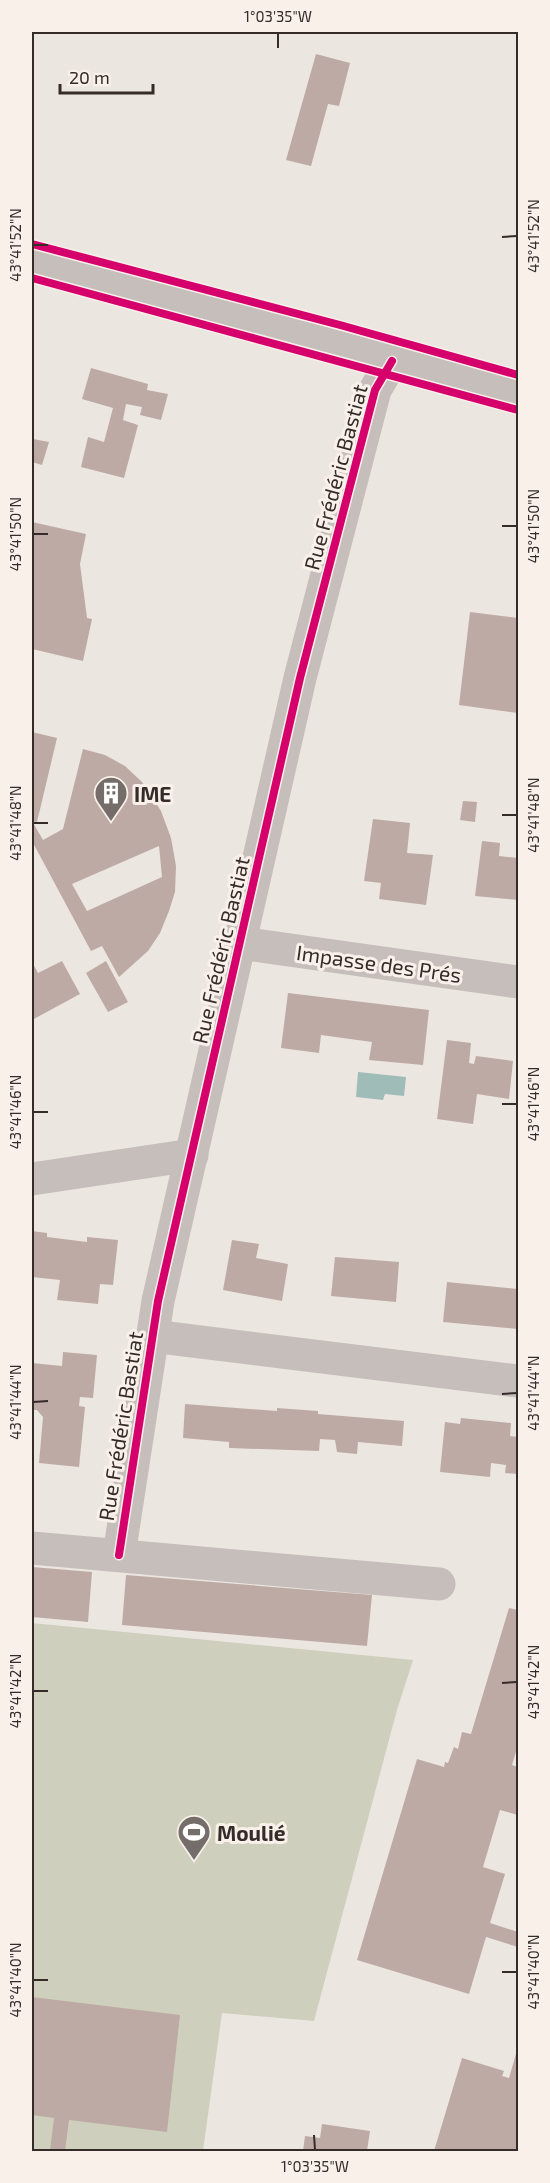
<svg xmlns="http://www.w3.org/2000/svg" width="550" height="2183" viewBox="0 0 550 2183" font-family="'Exo 2',sans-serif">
<rect width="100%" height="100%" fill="#ece6e1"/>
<polygon fill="#ced0bd" points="32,1623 413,1660 397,1710 314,2021 222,2013 203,2151 32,2151"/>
<polygon fill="#a0bcb9" points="358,1072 406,1077 404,1096 385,1094 383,1100 356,1097"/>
<g fill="#beaaa4" fill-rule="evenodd">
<polygon points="316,54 350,63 339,106 328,104 311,166 286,160"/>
<polygon points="91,368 148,384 147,390 168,394 161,420 140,415 142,407 126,404 123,420 138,425 124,478 81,467 88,437 104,442 113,408 82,399"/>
<polygon points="33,439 49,442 42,465 32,462"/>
<polygon points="32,522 86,534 80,564 87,618 92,619 83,661 32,649"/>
<polygon points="470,612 518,618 518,713 459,705"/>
<path d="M32 732 57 738 37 822 32 821 43 840 63 829 83 749 105 755 125 766 142 782 161 811 171 838 176 866 175 892 169 911 160 933 148 951 119 977 102 946 91 951 32 841ZM159 846 162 877 87 911 72 884Z"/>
<polygon points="463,801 477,802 475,822 460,820"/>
<polygon points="373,819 410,823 407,853 433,855 426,905 379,899 381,883 364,881"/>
<polygon points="482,841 500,843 499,856 518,858 518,900 475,896"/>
<polygon points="62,961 80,994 32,1020 32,962 38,973"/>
<polygon points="106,961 128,1002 108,1012 86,973"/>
<polygon points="288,993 429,1010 423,1065 369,1060 372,1042 321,1035 319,1053 281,1048"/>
<polygon points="447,1040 471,1043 469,1063 474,1064 476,1056 513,1061 509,1099 477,1094 473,1124 437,1119"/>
<polygon points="32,1231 47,1233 47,1237 87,1242 87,1237 118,1240 113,1285 100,1284 98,1304 57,1300 60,1280 32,1277"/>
<polygon points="232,1240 259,1244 256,1258 288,1264 282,1301 223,1290"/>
<polygon points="335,1257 399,1262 396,1302 331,1296"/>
<polygon points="447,1282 518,1289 518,1329 443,1322"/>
<polygon points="63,1352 97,1355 93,1398 80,1397 79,1406 85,1407 79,1467 39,1463 43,1417 37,1410 32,1410 32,1363 62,1366"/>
<polygon points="185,1404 277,1411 277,1408 318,1411 318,1414 404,1421 402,1446 358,1442 357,1454 337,1452 335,1440 320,1439 319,1451 229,1448 229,1442 183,1438"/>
<polygon points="461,1418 511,1423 510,1436 518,1437 518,1474 505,1473 506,1465 491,1463 490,1477 440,1472 445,1422 460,1424"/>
<polygon points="32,1567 92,1572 88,1622 32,1617"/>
<polygon points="126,1575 372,1595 367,1646 122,1625"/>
<polygon points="509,1608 518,1610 518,1745 512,1765 518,1767 518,1815 500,1810 483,1867 505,1874 490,1923 518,1932 518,1947 486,1937 469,1994 357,1960 417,1759 444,1767 445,1762 448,1763 454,1747 458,1749 462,1732 471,1734"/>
<polygon points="32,1997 180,2015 167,2132 69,2120 65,2151 50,2151 54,2118 32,2115"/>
<polygon points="518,2047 518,2151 434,2151 462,2058 504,2071 502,2076 509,2078"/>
<polygon points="322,2124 370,2131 367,2151 303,2151 305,2136 320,2138"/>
</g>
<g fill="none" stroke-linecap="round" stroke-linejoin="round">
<g stroke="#c5beba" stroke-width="33">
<polyline points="32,264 518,396"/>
<polyline points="240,943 518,982"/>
<polyline points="32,1179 192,1155"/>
<polyline points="152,1336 518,1381"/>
<polyline points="32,1548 439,1584"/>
<polyline points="119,1555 158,1301 300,678 375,390 392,361"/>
</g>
<defs>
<g id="cycleway">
<polyline points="32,244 340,325 518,375"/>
<polyline points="32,278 518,410"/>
<polyline points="119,1555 158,1301 300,678 375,390 392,361"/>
</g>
</defs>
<use href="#cycleway" stroke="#f8f0e9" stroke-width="11"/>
<use href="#cycleway" stroke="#d6006c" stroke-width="8"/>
</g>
<path fill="none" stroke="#352c29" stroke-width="2" d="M278 33V48M502 237 517 236M33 245H48M502 526H517M33 534H48M502 815H517M33 823H48M502 1104H517M33 1112H48M502 1394 517 1393M33 1402 48 1401M502 1683 517 1682M33 1691H48M502 1972H517M33 1980H48M314 2135 315 2150"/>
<defs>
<symbol id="building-pin" viewBox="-11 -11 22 30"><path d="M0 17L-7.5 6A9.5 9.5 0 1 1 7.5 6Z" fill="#756d69" stroke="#f8f0e9"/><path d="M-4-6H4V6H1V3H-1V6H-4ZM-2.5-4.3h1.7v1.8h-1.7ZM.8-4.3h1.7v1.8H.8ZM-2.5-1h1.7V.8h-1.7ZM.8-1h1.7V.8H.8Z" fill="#fff"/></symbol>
<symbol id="stadium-pin" viewBox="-11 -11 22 30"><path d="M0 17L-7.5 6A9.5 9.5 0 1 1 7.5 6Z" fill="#756d69" stroke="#f8f0e9"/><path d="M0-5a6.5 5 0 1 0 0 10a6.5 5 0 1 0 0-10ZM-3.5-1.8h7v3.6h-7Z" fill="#fff"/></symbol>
</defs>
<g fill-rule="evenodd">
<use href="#building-pin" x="92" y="774" width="38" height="52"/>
<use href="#stadium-pin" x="175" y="1813" width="38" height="52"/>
</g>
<g text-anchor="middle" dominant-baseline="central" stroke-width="6" stroke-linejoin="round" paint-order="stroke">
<g font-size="21" fill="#352c29" stroke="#f8f0e9">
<text transform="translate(335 477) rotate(-75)">Rue Frédéric Bastiat</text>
<text transform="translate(220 950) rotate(-77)">Rue Frédéric Bastiat</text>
<text transform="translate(379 963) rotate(8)">Impasse des Prés</text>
<text transform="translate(120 1426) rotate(-81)">Rue Frédéric Bastiat</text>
</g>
<g font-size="21" font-weight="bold" fill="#352c29" stroke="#f8f0e9" text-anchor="start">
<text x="134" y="793">IME</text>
<text x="217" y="1832">Moulié</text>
</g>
</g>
<rect width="550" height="2183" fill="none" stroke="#f8f0e9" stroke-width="66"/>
<path d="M60 84v9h93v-9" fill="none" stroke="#352c29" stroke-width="3"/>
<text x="69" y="84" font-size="18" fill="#352c29" stroke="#f8f0e9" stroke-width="4.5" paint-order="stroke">20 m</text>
<rect x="33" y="33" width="484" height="2117" fill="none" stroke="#352c29" stroke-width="2"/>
<g font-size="15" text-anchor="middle" fill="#352c29">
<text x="278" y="22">1°03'35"W</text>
<text transform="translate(534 236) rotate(-90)" y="5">43°41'52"N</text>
<text transform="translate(16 245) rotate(-90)" y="5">43°41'52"N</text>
<text transform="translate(534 526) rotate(-90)" y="5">43°41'50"N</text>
<text transform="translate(16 534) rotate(-90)" y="5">43°41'50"N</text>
<text transform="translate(534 815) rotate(-90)" y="5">43°41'48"N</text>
<text transform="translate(16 823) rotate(-90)" y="5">43°41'48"N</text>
<text transform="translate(534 1104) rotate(-90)" y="5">43°41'46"N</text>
<text transform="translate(16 1112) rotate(-90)" y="5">43°41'46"N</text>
<text transform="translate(534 1393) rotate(-90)" y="5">43°41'44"N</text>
<text transform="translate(16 1402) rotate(-90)" y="5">43°41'44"N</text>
<text transform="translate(534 1682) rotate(-90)" y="5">43°41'42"N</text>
<text transform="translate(16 1691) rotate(-90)" y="5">43°41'42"N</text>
<text transform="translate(534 1972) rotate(-90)" y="5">43°41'40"N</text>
<text transform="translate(16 1980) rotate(-90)" y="5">43°41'40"N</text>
<text x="315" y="2172">1°03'35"W</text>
</g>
</svg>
